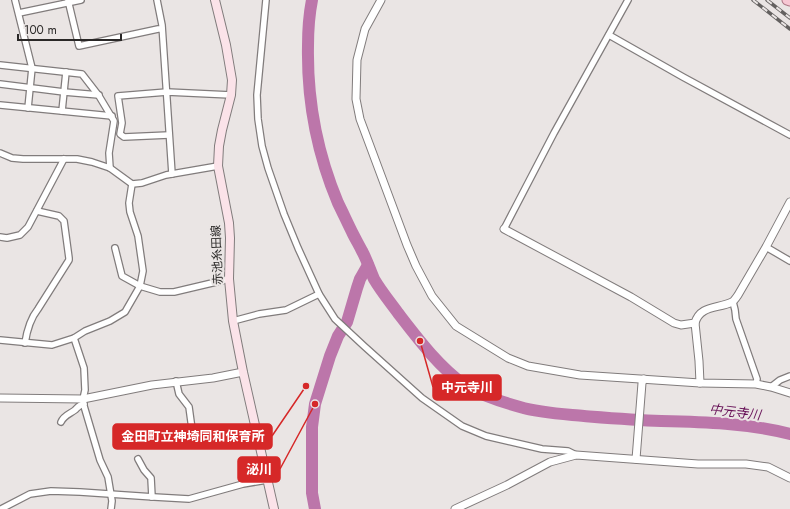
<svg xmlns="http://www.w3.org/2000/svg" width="790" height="509" viewBox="0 0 790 509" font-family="Jost,'Noto Sans JP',sans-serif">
<rect width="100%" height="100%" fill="#eae5e4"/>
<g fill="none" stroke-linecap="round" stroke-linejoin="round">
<g stroke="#bc76aa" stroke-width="12">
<path d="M312 0C309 15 308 30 308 46 307 99 317 153 338 203 343 213 348 224 353 234 356 240 359 245 362 251 367 260 370 270 374 279 381 291 390 302 398 313 418 339 439 367 466 386 482 396 502 402 520 407 540 413 563 414 584 416 610 418 635 420 661 421 704 422 747 423 790 434"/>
<polyline points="315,509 312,493 312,427 315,404 330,356 338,336 347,322 357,288 360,279 368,265"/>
</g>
<defs>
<g id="minor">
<polyline points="15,0 32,68 28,108"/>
<polyline points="68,0 79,46 158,29 162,29"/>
<polyline points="157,0 162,25 172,174"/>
<polyline points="266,0 257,95 258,119 262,146 268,168 284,214 298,248 319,294 335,319 364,346 422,398 462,426 486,436 542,449 568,451 576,455"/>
<polyline points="19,13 81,0"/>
<polyline points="609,35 683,77 790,135"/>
<polyline points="0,65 82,74 99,96 114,121 109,153 110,168"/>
<polyline points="0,84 64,92 99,95"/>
<polyline points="0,105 112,116"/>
<polyline points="62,111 66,72"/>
<polyline points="169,135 124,137 120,134 122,123 118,96 167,92 231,95"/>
<polyline points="0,153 12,158 23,159 77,159 92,162 110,168 132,184 142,183 166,175 218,166"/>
<polyline points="504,229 554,133 628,0"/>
<polyline points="0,237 7,238 20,235 28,227 64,159"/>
<polyline points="766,247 790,261"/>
<polyline points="115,248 122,276 140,286 160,292 174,292 229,279"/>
<polyline points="733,302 735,310 736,319 757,379 756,384"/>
<polyline points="233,321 259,314 286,310 319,294"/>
<polyline points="74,338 84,368 85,390 83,399 84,406 100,460 108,477 112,501 111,509"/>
<polyline points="0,340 52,345 74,338 85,331 110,321 125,312 140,286 143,271 138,236 130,212 129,203 132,184"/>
<path d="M25 343C27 330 30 319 38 309L69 260V258L64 221 59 216 37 211"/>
<polyline points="176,381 179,394 189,407 192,429"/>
<polyline points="771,387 780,380 790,376"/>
<path d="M61 422C64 415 70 414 75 410 78 407 79 405 84 404"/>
<polyline points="138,459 144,470 151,478 152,497"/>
<polyline points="1,509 30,494 51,491 80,492 154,497 189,499 243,484 267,480"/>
</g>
<g id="tertiary">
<polyline points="381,0 365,29 357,60 356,99 360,119 407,245 416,266 432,296 456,326 508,358 528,366 580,375 700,383 756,384 771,387 790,393"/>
<polyline points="504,229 631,297 674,323 681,325 695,323"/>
<path d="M700 383 699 361 695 323C700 305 718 309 732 302 734 301 736 298 738 295L766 247 790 202"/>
<polyline points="0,398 83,399 152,385 213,378 243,372"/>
<polyline points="636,459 642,383 644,379"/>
<polyline points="455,509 507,485 550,462 576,455 698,464 746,464 768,467 790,478"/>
</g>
<polyline id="secondary" points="215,0 226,45 232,80 231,95 222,130 219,146 218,166 229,223 230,238 229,279 233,321 243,372 274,509"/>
<polyline id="primary" points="787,0 790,1"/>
</defs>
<use href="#minor" stroke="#817c7c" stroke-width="8"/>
<use href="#tertiary" stroke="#817c7c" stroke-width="9"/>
<use href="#secondary" stroke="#817c7c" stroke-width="10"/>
<use href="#primary" stroke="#ab7784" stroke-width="11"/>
<use href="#minor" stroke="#fff" stroke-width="5.5"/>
<use href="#tertiary" stroke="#fff" stroke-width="7"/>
<use href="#secondary" stroke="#fbe3e9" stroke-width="8"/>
<use href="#primary" stroke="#f7c7d3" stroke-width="9"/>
<defs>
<g id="rail">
<polyline points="753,0 790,29"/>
<polyline points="767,0 790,18"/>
</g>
</defs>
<use href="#rail" stroke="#646160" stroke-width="3.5"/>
<use href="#rail" stroke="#eae5e4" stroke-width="2" stroke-dasharray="6" stroke-linecap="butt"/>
</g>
<g text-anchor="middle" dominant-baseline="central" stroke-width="4" stroke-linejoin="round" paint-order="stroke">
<g font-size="12" fill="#2a2827" stroke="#eae5e4">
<text transform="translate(217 255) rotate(-92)">赤池糸田線</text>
</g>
<g font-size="13" font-style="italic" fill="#681258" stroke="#eae5e4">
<text transform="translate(735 412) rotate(7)">中元寺川</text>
</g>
</g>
<path fill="none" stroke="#d62828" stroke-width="1.5" d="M420 341L433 387M306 386L272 436M315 404L280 469"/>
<g fill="#d62828" stroke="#eae5e4" stroke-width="1.5">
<circle cx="420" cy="341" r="4"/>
<circle cx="306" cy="386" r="4"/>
<circle cx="315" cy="404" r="4"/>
</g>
<g fill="#d62828" stroke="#d62828" stroke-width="1.5">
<rect x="433" y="375" width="68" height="25" rx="4"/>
<rect x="113" y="424" width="159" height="25" rx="4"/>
<rect x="238" y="457" width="42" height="25" rx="4"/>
</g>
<g font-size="13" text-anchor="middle" font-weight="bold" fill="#fff">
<text x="467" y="392">中元寺川</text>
<text x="193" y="441">金田町立神埼同和保育所</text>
<text x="259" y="474">泌川</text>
</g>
<path d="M18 34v6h103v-6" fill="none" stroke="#2a2827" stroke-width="2"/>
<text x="24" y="34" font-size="12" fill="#2a2827" stroke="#eae5e4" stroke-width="3" paint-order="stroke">100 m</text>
</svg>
